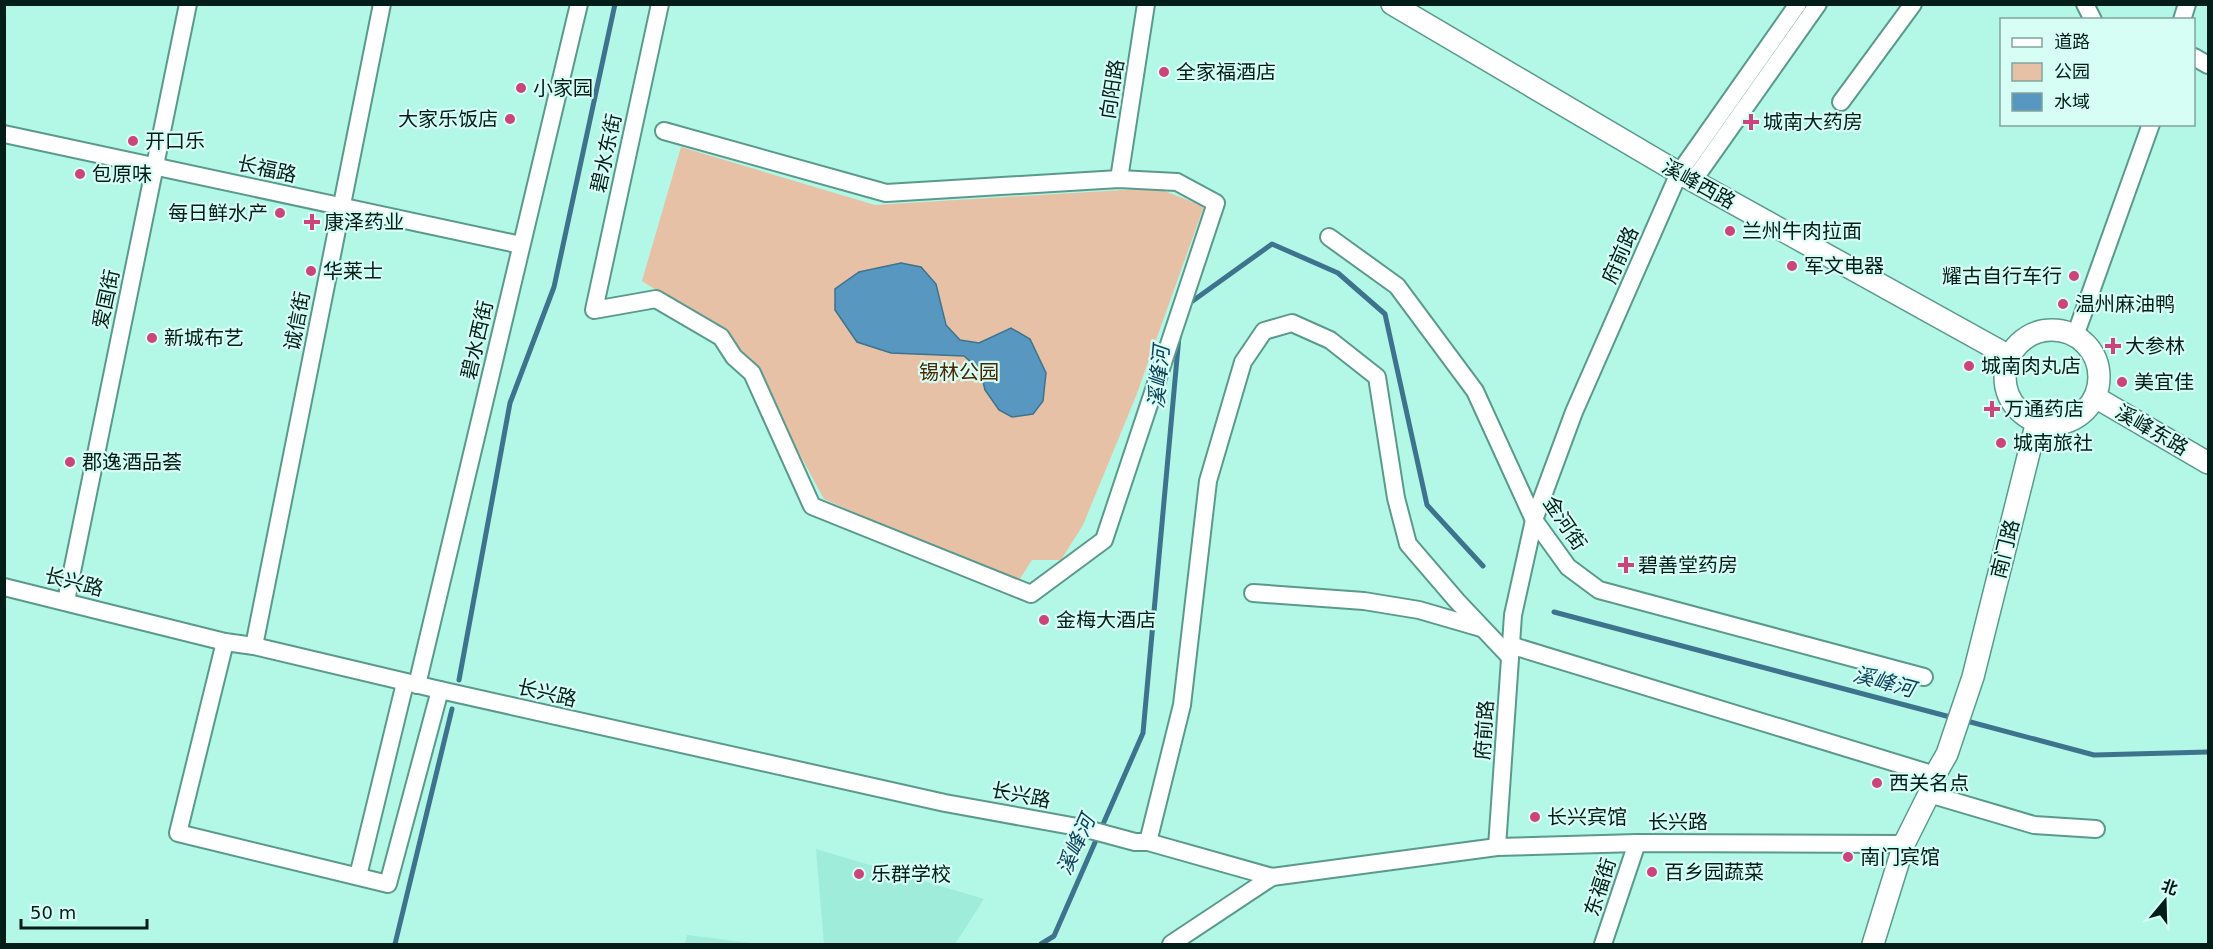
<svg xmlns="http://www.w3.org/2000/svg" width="2213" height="949" viewBox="0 0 2213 949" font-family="'DejaVu Sans','Noto Sans SC',sans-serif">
<rect width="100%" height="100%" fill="#b3f7e7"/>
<g fill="#9fecda">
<polygon points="816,849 984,899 955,944 824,944"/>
<polygon points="687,935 759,944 685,944"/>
</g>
<polygon fill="#e6c1a6" points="681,147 875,205 1156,188 1204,206 1136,396 1083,525 1061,560 1032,560 1016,585 824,499 748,359 715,327 642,281"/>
<polygon fill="#5897bf" stroke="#3e738d" stroke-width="1.5" points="901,263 921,267 936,284 946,325 960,340 979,343 1011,328 1030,339 1046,373 1043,401 1033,414 1012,417 999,410 985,390 980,370 964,356 891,353 857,342 835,310 835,289 859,272"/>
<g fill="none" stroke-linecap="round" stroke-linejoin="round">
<g stroke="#3e738d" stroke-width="5">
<polyline points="1187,305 1272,244 1338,273 1385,314 1427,505 1483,566"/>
<polyline points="1554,612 1954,718"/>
<polyline points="459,680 510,403 554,287 615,4"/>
<polyline points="1963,720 2094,755 2208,752"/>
<polyline points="395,944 452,709"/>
<polyline points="1041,944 1054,936 1143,733 1179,336"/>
</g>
<defs>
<g id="minor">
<polyline points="660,4 594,310 656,299 721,337 734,357 752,373 812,506 1031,594 1104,540 1216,203 1177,182 1119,179 886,193 664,131"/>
<polyline points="2085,4 2093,20"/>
<polyline points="2182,20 2187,4"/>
<polyline points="2194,57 2208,65"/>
<polyline points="1841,102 1913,4"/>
<polyline points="4,134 521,245"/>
<polyline points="1119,179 1146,4"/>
<polyline points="1693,181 1818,4"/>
<polyline points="1329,237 1397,286 1475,391 1534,520 1568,567 1599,590 1924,677"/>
<polyline points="2075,336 2151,124"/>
<polyline points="4,587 225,642 254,646 440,690 945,803 1083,828 1135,842 1148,842 1272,877 1497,847 1637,843 1904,844"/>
<polyline points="1253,593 1364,601 1419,610 1481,628"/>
<polyline points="66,601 188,4"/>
<polyline points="225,642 178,833 388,884 440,690"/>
<polyline points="1510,645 1935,775"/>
<polyline points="254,646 382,4"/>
<polyline points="417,685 579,4"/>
<polyline points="1929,794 2034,825 2096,829"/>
<polyline points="1148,842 1182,705 1208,481 1243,362 1264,331 1292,323 1330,340 1377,377 1396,498 1408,544 1457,601 1510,657"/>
<polyline points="1497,847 1513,615 1534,520 1574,412 1679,173 1798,4"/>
<polyline points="358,876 405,683"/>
<polyline points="1171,944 1272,877"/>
<polyline points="1603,944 1637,843"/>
</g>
<g id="major">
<polyline points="1392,4 1679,173 2009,356"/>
<circle cx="2052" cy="377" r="47"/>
<polyline points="2095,397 2208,463"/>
<polyline points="1873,944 1904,844 1929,794 1935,775 1947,754 1973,677 2037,421"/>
</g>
</defs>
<use href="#minor" stroke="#599a8c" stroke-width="20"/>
<use href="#major" stroke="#599a8c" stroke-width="24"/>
<use href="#minor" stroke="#fff" stroke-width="16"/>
<use href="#major" stroke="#fff" stroke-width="21"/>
</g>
<g fill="#cd437c" stroke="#d7fef4" stroke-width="2">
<circle cx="1164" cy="72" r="6"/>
<circle cx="521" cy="88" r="6"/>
<circle cx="510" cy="119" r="6"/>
<path d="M1748 113h6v6h6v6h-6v6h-6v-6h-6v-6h6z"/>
<circle cx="133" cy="141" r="6"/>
<circle cx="80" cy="174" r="6"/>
<circle cx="280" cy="213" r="6"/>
<path d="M309 213h6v6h6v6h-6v6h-6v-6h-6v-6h6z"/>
<circle cx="1730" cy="231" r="6"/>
<circle cx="1792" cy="266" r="6"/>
<circle cx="311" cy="271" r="6"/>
<circle cx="2074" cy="276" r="6"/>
<circle cx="2063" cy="304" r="6"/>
<circle cx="152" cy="338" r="6"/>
<path d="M2110 337h6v6h6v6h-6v6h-6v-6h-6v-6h6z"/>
<circle cx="1969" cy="366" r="6"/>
<circle cx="2122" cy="382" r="6"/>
<path d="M1989 400h6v6h6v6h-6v6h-6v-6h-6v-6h6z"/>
<circle cx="2001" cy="443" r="6"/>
<circle cx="70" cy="462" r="6"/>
<path d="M1623 556h6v6h6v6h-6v6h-6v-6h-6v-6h6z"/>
<circle cx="1044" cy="620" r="6"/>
<circle cx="1877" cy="783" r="6"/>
<circle cx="1535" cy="817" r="6"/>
<circle cx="1848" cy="857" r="6"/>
<circle cx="1652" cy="872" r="6"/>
<circle cx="859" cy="874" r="6"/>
</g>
<g text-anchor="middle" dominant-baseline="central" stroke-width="4.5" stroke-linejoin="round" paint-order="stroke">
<g font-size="20" fill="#031e19" stroke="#d7fef4" text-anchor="start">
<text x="1176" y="72">全家福酒店</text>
<text x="533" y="88">小家园</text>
<text x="498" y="119" text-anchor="end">大家乐饭店</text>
<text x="1763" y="122">城南大药房</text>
<text x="145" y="141">开口乐</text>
<text x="92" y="174">包原味</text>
<text x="268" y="213" text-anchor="end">每日鲜水产</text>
<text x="324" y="222">康泽药业</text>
<text x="1742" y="231">兰州牛肉拉面</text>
<text x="1804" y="266">军文电器</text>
<text x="323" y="271">华莱士</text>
<text x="2062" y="276" text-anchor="end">耀古自行车行</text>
<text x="2075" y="304">温州麻油鸭</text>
<text x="164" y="338">新城布艺</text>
<text x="2125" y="346">大参林</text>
<text x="1981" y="366">城南肉丸店</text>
<text x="2134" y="382">美宜佳</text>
<text x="2004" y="409">万通药店</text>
<text x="2013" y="443">城南旅社</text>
<text x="82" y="462">郡逸酒品荟</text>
<text x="1638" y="565">碧善堂药房</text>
<text x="1056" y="620">金梅大酒店</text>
<text x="1889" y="783">西关名点</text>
<text x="1547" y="817">长兴宾馆</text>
<text x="1860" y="857">南门宾馆</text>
<text x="1664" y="872">百乡园蔬菜</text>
<text x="871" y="874">乐群学校</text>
</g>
<g font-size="20" fill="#031e19" stroke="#d7fef4">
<text transform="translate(1112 89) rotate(-81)">向阳路</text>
<text transform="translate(606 153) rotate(-78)">碧水东街</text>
<text transform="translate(267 169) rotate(12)">长福路</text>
<text transform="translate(1699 184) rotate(29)">溪峰西路</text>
<text transform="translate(1620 255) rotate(-66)">府前路</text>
<text transform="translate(106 299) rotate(-78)">爱国街</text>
<text transform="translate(297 321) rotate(-79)">诚信街</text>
<text transform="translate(477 340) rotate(-77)">碧水西街</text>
<text transform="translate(2152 430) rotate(30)">溪峰东路</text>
<text transform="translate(1565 523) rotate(56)">金河街</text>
<text transform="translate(2005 549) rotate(-76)">南门路</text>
<text transform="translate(74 582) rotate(14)">长兴路</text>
<text transform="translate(547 693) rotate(13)">长兴路</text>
<text transform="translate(1484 730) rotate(-86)">府前路</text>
<text transform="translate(1021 795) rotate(11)">长兴路</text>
<text x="1678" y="822">长兴路</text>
<text transform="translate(1600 887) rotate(-72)">东福街</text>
</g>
<g font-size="20" fill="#4b2603" stroke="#d7fef4">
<text x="959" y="372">锡林公园</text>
</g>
<g font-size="21" font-style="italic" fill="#0f415e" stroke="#d7fef4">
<text transform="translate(1159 377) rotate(-85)">溪峰河</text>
<text transform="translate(1884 682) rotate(15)">溪峰河</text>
<text transform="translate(1076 845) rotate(-66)">溪峰河</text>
</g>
</g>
<rect width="2213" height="949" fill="none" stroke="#031e19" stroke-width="12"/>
<rect x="2000" y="18" width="195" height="108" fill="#d7fef4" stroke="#82a49c" stroke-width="1.5"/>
<rect x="2012" y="38" width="30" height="9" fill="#ffffff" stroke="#82a49c" stroke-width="1.5"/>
<text x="2054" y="48" font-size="18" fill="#031e19">道路</text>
<rect x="2012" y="63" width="30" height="18" fill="#e6c1a6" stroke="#82a49c" stroke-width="1.5"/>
<text x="2054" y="78" font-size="18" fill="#031e19">公园</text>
<rect x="2012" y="93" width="30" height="18" fill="#5897bf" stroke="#82a49c" stroke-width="1.5"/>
<text x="2054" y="108" font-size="18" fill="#031e19">水域</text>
<g transform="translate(2165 901) rotate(19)" stroke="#d7fef4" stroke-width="4.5" paint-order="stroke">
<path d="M0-4.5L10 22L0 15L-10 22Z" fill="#031e19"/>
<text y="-9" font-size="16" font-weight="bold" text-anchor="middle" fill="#031e19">北</text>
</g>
<path d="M21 919v9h126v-9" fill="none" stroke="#031e19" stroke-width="3"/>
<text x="30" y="919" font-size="18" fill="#031e19" stroke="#d7fef4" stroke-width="4.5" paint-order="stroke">50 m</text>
</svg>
